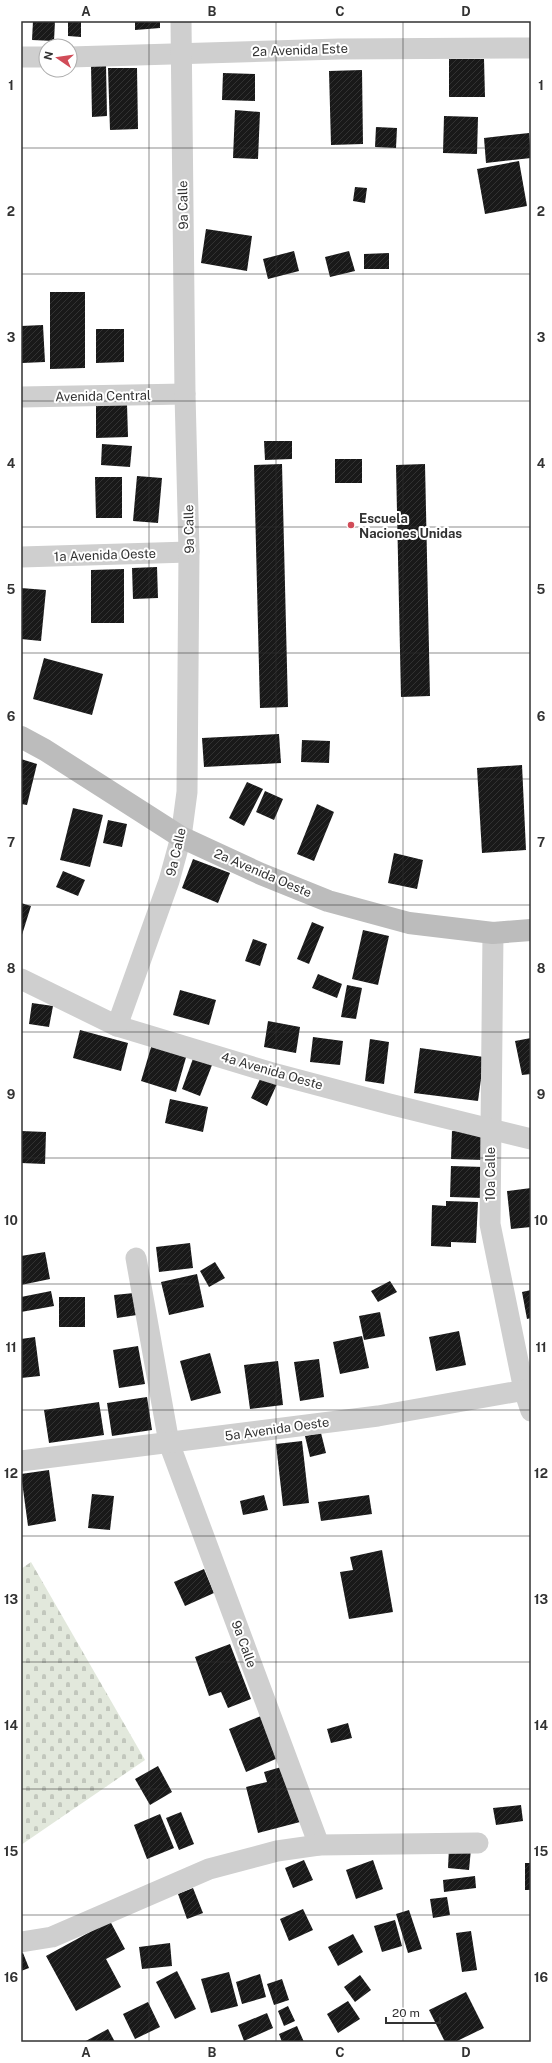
<svg xmlns="http://www.w3.org/2000/svg" width="552" height="2063" viewBox="0 0 552 2063" font-family="'Public Sans',sans-serif">
<defs>
<pattern id="cemetery-stones" width="16" height="16" patternUnits="userSpaceOnUse"><rect width="16" height="16" fill="#e2e8dc"/><path d="M2 7V4a2 2 0 0 1 4 0v3zM10 15v-3a2 2 0 0 1 4 0v3z" fill="#c2c7bd"/></pattern>
<pattern id="building-hatch" width="6" height="6" patternUnits="userSpaceOnUse"><rect width="6" height="6" fill="#191919"/><path d="M-1 1l2-2M0 6l6-6M5 7l2-2" fill="none" stroke="#323232"/></pattern>
</defs>
<rect width="100%" height="100%" fill="#fff"/>
<polygon fill="url(#cemetery-stones)" points="31,1562 145,1760 21,1845 21,1569"/>
<g fill="url(#building-hatch)">
<polygon points="33,21 55,21 54,41 32,40"/>
<polygon points="135,21 160,21 160,28 135,30"/>
<polygon points="68,22 81,22 81,37 68,36"/>
<polygon points="449,59 484,59 485,97 449,97"/>
<polygon points="91,65 106,65 107,116 92,117"/>
<polygon points="108,68 137,68 138,129 110,130"/>
<polygon points="362,70 363,144 331,145 329,71"/>
<polygon points="223,73 255,74 255,101 222,100"/>
<polygon points="235,110 260,112 258,159 233,158"/>
<polygon points="444,116 478,117 477,154 443,153"/>
<polygon points="376,127 397,128 396,148 375,147"/>
<polygon points="529,133 531,158 486,163 484,138"/>
<polygon points="519,161 527,206 485,214 477,169"/>
<polygon points="355,187 367,188 365,203 353,201"/>
<polygon points="206,229 252,236 247,271 201,263"/>
<polygon points="294,251 299,271 268,279 263,259"/>
<polygon points="349,251 355,271 330,277 325,257"/>
<polygon points="389,253 389,269 364,269 364,254"/>
<polygon points="50,292 85,292 85,368 50,369"/>
<polygon points="43,325 45,362 22,363 21,326"/>
<polygon points="96,329 124,329 124,362 96,363"/>
<polygon points="96,404 127,404 128,437 96,438"/>
<polygon points="264,441 292,441 292,459 265,460"/>
<polygon points="102,444 132,446 130,467 101,465"/>
<rect x="335" y="459" width="27" height="24"/>
<polygon points="282,464 288,707 260,708 254,465"/>
<polygon points="425,464 430,696 401,697 396,465"/>
<polygon points="137,476 162,478 158,523 133,521"/>
<polygon points="95,477 122,477 122,518 96,518"/>
<polygon points="157,567 158,598 133,599 132,568"/>
<polygon points="124,569 124,623 91,623 91,570"/>
<polygon points="21,588 46,590 41,641 21,639"/>
<polygon points="44,658 103,674 92,715 33,699"/>
<polygon points="279,734 281,763 204,767 202,738"/>
<polygon points="302,740 330,741 329,763 301,762"/>
<polygon points="21,759 37,764 27,805 21,804"/>
<polygon points="522,765 526,850 482,853 477,768"/>
<polygon points="247,782 263,789 244,826 229,818"/>
<polygon points="265,791 283,799 274,820 256,812"/>
<polygon points="317,804 334,812 314,861 297,854"/>
<polygon points="73,808 103,815 90,867 60,860"/>
<polygon points="108,820 127,824 122,847 103,843"/>
<polygon points="394,853 423,860 417,889 388,883"/>
<polygon points="193,859 230,873 218,903 182,888"/>
<polygon points="63,871 85,880 78,896 56,887"/>
<polygon points="21,903 31,906 21,938"/>
<polygon points="312,922 324,927 309,964 297,959"/>
<polygon points="363,930 389,936 378,985 352,979"/>
<polygon points="253,939 267,944 260,966 245,961"/>
<polygon points="318,974 342,984 337,998 312,988"/>
<polygon points="347,985 362,988 356,1019 341,1017"/>
<polygon points="180,990 216,1000 209,1025 173,1015"/>
<polygon points="32,1003 53,1006 49,1027 29,1024"/>
<polygon points="268,1021 300,1027 296,1053 264,1047"/>
<polygon points="80,1030 128,1043 121,1071 73,1058"/>
<polygon points="313,1037 343,1041 340,1065 310,1062"/>
<polygon points="531,1038 531,1074 522,1075 515,1041"/>
<polygon points="370,1039 389,1042 384,1084 365,1081"/>
<polygon points="152,1044 187,1054 176,1092 141,1081"/>
<polygon points="420,1048 484,1057 478,1101 414,1093"/>
<polygon points="195,1053 214,1060 200,1096 182,1089"/>
<polygon points="261,1077 277,1084 267,1106 251,1098"/>
<polygon points="170,1099 208,1107 203,1132 165,1123"/>
<polygon points="21,1131 46,1132 45,1164 21,1163"/>
<polygon points="452,1131 485,1132 484,1160 451,1159"/>
<polygon points="451,1166 484,1167 483,1198 450,1197"/>
<polygon points="531,1188 531,1227 511,1229 507,1191"/>
<polygon points="446,1201 478,1202 476,1243 451,1242 451,1247 431,1246 432,1205 446,1206"/>
<polygon points="190,1243 193,1268 159,1272 156,1247"/>
<polygon points="45,1252 50,1279 21,1285 21,1256"/>
<polygon points="215,1262 225,1278 209,1287 200,1271"/>
<polygon points="197,1274 204,1307 169,1315 161,1282"/>
<polygon points="390,1281 397,1292 378,1302 371,1291"/>
<polygon points="531,1290 531,1318 527,1319 522,1292"/>
<polygon points="51,1291 54,1306 21,1312 21,1297"/>
<polygon points="134,1293 137,1315 117,1318 114,1295"/>
<rect x="59" y="1297" width="26" height="30"/>
<polygon points="380,1312 385,1336 364,1340 359,1316"/>
<polygon points="459,1331 466,1365 436,1371 429,1337"/>
<polygon points="362,1336 369,1368 340,1374 333,1342"/>
<polygon points="35,1337 40,1376 21,1378 21,1339"/>
<polygon points="138,1346 145,1384 119,1388 113,1350"/>
<polygon points="210,1353 221,1393 191,1401 180,1361"/>
<polygon points="319,1359 324,1397 300,1401 294,1362"/>
<polygon points="278,1361 283,1405 250,1409 244,1365"/>
<polygon points="147,1397 152,1430 112,1436 107,1403"/>
<polygon points="99,1402 104,1435 49,1443 44,1410"/>
<polygon points="321,1433 326,1453 310,1457 305,1436"/>
<polygon points="302,1441 309,1503 283,1506 276,1444"/>
<polygon points="49,1470 56,1521 28,1526 21,1474"/>
<polygon points="92,1494 114,1496 110,1530 88,1528"/>
<polygon points="264,1495 268,1510 243,1515 240,1501"/>
<polygon points="369,1495 372,1514 321,1521 318,1502"/>
<polygon points="382,1550 393,1612 349,1619 340,1572 353,1570 350,1557"/>
<polygon points="204,1569 214,1593 185,1606 174,1582"/>
<polygon points="230,1644 251,1699 228,1708 221,1692 209,1696 195,1657"/>
<polygon points="261,1716 278,1758 246,1772 229,1729"/>
<polygon points="348,1723 352,1738 331,1743 327,1729"/>
<polygon points="288,1765 300,1822 258,1833 246,1787 267,1782 264,1772"/>
<polygon points="158,1766 172,1792 150,1805 135,1779"/>
<polygon points="521,1805 523,1821 496,1825 493,1808"/>
<polygon points="181,1812 194,1844 179,1850 166,1818"/>
<polygon points="160,1814 174,1848 147,1859 134,1825"/>
<polygon points="449,1848 471,1849 469,1870 448,1868"/>
<polygon points="304,1860 313,1880 293,1888 285,1868"/>
<polygon points="373,1860 383,1889 356,1899 346,1870"/>
<rect x="525" y="1863" width="6" height="27"/>
<polygon points="475,1876 476,1888 444,1892 443,1880"/>
<polygon points="193,1888 203,1913 187,1919 178,1894"/>
<polygon points="447,1897 450,1915 433,1918 430,1899"/>
<polygon points="303,1909 313,1930 289,1941 280,1919"/>
<polygon points="409,1910 422,1949 408,1953 396,1914"/>
<polygon points="395,1920 402,1946 382,1952 374,1926"/>
<polygon points="110,1921 125,1949 106,1959 121,1987 76,2011 46,1956"/>
<polygon points="471,1931 477,1970 462,1972 456,1933"/>
<polygon points="353,1934 363,1952 338,1966 328,1947"/>
<polygon points="170,1943 172,1966 142,1969 139,1947"/>
<polygon points="23,1953 29,1968 21,1971 21,1954"/>
<polygon points="177,1971 196,2009 175,2019 156,1982"/>
<polygon points="229,1972 238,2006 211,2013 201,1979"/>
<polygon points="260,1974 266,1997 242,2004 236,1982"/>
<polygon points="360,1975 371,1990 355,2002 344,1987"/>
<polygon points="282,1979 289,2000 274,2005 267,1984"/>
<polygon points="466,1992 484,2028 455,2042 445,2042 429,2010"/>
<polygon points="348,2001 360,2019 338,2033 327,2014"/>
<polygon points="148,2002 160,2027 135,2039 123,2014"/>
<polygon points="288,2006 295,2021 284,2026 278,2011"/>
<polygon points="267,2013 273,2028 244,2041 238,2025"/>
<polygon points="297,2026 304,2042 282,2042 279,2034"/>
<polygon points="108,2029 115,2042 84,2042"/>
</g>
<g fill="none" stroke-linecap="round" stroke-linejoin="round">
<g stroke="#cfcfcf" stroke-width="21">
<polyline points="21,57 46,57"/>
<polyline points="70,57 339,49 531,48"/>
<polyline points="21,397 185,394"/>
<polyline points="21,557 189,552"/>
<polyline points="493,933 490,1224 524,1390 531,1411"/>
<polyline points="21,979 117,1026 276,1074 389,1104 531,1139"/>
<polyline points="117,1026 169,881 181,837 187,792 189,552 185,394 181,21"/>
<polyline points="136,1258 169,1443 319,1845"/>
<polyline points="21,1461 378,1416 531,1389"/>
<polyline points="21,1942 52,1937 209,1869 277,1851 319,1845 478,1843"/>
</g>
<polyline stroke="#bcbcbc" stroke-width="22" points="21,737 45,750 181,837 261,874 328,901 409,923 493,933 531,930"/>
</g>
<path fill="none" stroke="#323232" stroke-width="1" stroke-opacity="0.55" d="M149 21V2042M276 21V2042M403 21V2042M21 148H531M21 274H531M21 401H531M21 527H531M21 653H531M21 779H531M21 905H531M21 1032H531M21 1158H531M21 1284H531M21 1410H531M21 1536H531M21 1662H531M21 1789H531M21 1915H531"/>
<circle fill="#d14c58" stroke="#fff" stroke-width="1.5" cx="351" cy="525" r="4"/>
<g text-anchor="middle" dominant-baseline="central" stroke-width="4" stroke-linejoin="round" paint-order="stroke">
<g font-size="13" fill="#323232" stroke="#fff">
<text transform="translate(300 50) rotate(-2)">2a Avenida Este</text>
<text transform="translate(183 205) rotate(-91)">9a Calle</text>
<text transform="translate(103 396) rotate(-1)">Avenida Central</text>
<text transform="translate(189 529) rotate(-91)">9a Calle</text>
<text transform="translate(105 555) rotate(-2)">1a Avenida Oeste</text>
<text transform="translate(176 852) rotate(-77)">9a Calle</text>
<text transform="translate(263 873) rotate(23)">2a Avenida Oeste</text>
<text transform="translate(272 1071) rotate(16)">4a Avenida Oeste</text>
<text transform="translate(490 1174) rotate(-90)">10a Calle</text>
<text transform="translate(277 1429) rotate(-8)">5a Avenida Oeste</text>
<text transform="translate(244 1644) rotate(70)">9a Calle</text>
</g>
<g font-size="13" font-weight="bold" fill="#323232" stroke="#fff" text-anchor="start">
<text x="359" y="518">Escuela<tspan x="359" dy="15">Naciones Unidas</tspan></text>
</g>
</g>
<rect width="552" height="2063" fill="none" stroke="#ffffff" stroke-width="44"/>
<g transform="translate(58 58) rotate(283)"><circle r="19" fill="#ffffff" stroke="#adadad"/>
<path d="M0-3L7 15L0 10L-7 15Z" fill="#d14c58"/>
<text y="-6" font-size="11" font-weight="bold" text-anchor="middle" fill="#323232">N</text>
</g>
<path d="M386 2017v6h54v-6" fill="none" stroke="#323232" stroke-width="2"/>
<text x="392" y="2017" font-size="12" fill="#323232" stroke="#ffffff" stroke-width="3" paint-order="stroke">20 m</text>
<rect x="22" y="22" width="508" height="2019" fill="none" stroke="#323232" stroke-width="1.5"/>
<g font-size="13" text-anchor="middle" font-weight="bold" fill="#323232">
<text x="86" y="16">A</text>
<text x="212" y="16">B</text>
<text x="340" y="16">C</text>
<text x="466" y="16">D</text>
<text x="11" y="90">1</text>
<text x="541" y="90">1</text>
<text x="11" y="216">2</text>
<text x="541" y="216">2</text>
<text x="11" y="342">3</text>
<text x="541" y="342">3</text>
<text x="11" y="468">4</text>
<text x="541" y="468">4</text>
<text x="11" y="594">5</text>
<text x="541" y="594">5</text>
<text x="11" y="721">6</text>
<text x="541" y="721">6</text>
<text x="11" y="847">7</text>
<text x="541" y="847">7</text>
<text x="11" y="973">8</text>
<text x="541" y="973">8</text>
<text x="11" y="1099">9</text>
<text x="541" y="1099">9</text>
<text x="11" y="1225">10</text>
<text x="541" y="1225">10</text>
<text x="11" y="1352">11</text>
<text x="541" y="1352">11</text>
<text x="11" y="1478">12</text>
<text x="541" y="1478">12</text>
<text x="11" y="1604">13</text>
<text x="541" y="1604">13</text>
<text x="11" y="1730">14</text>
<text x="541" y="1730">14</text>
<text x="11" y="1856">15</text>
<text x="541" y="1856">15</text>
<text x="11" y="1982">16</text>
<text x="541" y="1982">16</text>
<text x="86" y="2057">A</text>
<text x="212" y="2057">B</text>
<text x="340" y="2057">C</text>
<text x="466" y="2057">D</text>
</g>
</svg>
